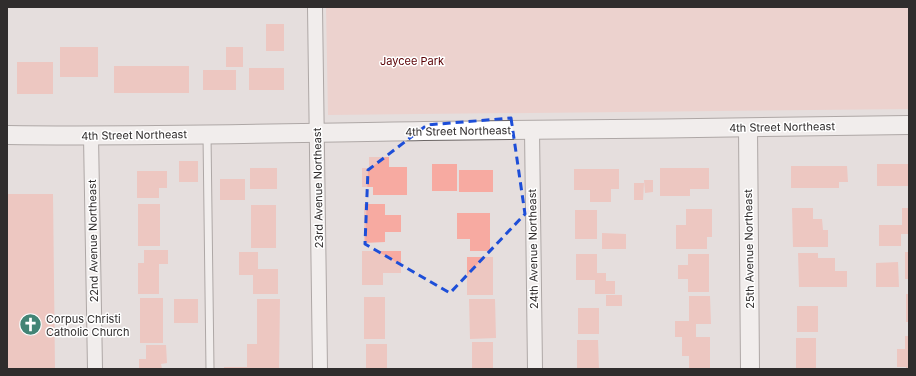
<svg xmlns="http://www.w3.org/2000/svg" width="916" height="376" viewBox="0 0 916 376" font-family="Inter,sans-serif">
<rect width="100%" height="100%" fill="#e5dedd"/>
<polygon fill="#f3c3bd" points="326,7 909,7 909,109 328,115"/>
<g fill="#f7aaa1">
<rect x="266" y="24" width="18" height="27"/>
<rect x="60" y="47" width="38" height="30"/>
<rect x="226" y="47" width="17" height="20"/>
<rect x="17" y="62" width="36" height="32"/>
<rect x="114" y="66" width="75" height="27"/>
<rect x="249" y="68" width="35" height="22"/>
<rect x="203" y="70" width="33" height="20"/>
<polygon points="369,157 389,157 389,167 407,167 407,195 373,195 373,187 362,187 362,168 369,168"/>
<rect x="179" y="161" width="19" height="21"/>
<rect x="432" y="164" width="25" height="27"/>
<rect x="877" y="164" width="32" height="22"/>
<polygon points="791,166 847,166 848,182 839,182 839,188 791,188"/>
<rect x="250" y="168" width="27" height="21"/>
<polygon points="660,168 709,168 709,189 690,189 690,196 660,196"/>
<polygon points="574,169 619,169 619,189 611,189 611,202 590,202 590,190 574,190"/>
<rect x="459" y="170" width="34" height="22"/>
<polygon points="137,171 167,171 167,188 159,188 159,198 137,198"/>
<rect x="220" y="179" width="25" height="21"/>
<polygon points="644,180 653,180 653,192 645,193"/>
<polygon points="634,183 644,183 643,200 634,200"/>
<polygon points="7,194 53,194 55,369 7,369"/>
<rect x="138" y="204" width="22" height="42"/>
<polygon points="364,204 385,204 385,215 401,215 401,232 385,232 385,242 364,243"/>
<rect x="251" y="205" width="25" height="43"/>
<polygon points="792,208 813,208 813,219 822,219 823,230 828,230 828,247 793,247"/>
<polygon points="902,208 909,208 909,234 901,234 901,246 879,246 879,225 902,225"/>
<polygon points="686,209 712,209 712,237 707,237 707,249 676,249 676,225 686,225"/>
<rect x="575" y="210" width="22" height="29"/>
<polygon points="457,213 490,213 490,251 470,251 470,239 457,239"/>
<polygon points="602,233 626,234 626,249 602,249"/>
<polygon points="144,250 168,250 168,264 159,264 159,294 138,294 138,263 144,263"/>
<polygon points="362,251 401,251 401,273 383,273 383,285 362,285"/>
<polygon points="239,252 258,252 258,269 278,269 278,294 253,294 253,275 239,275"/>
<rect x="905" y="252" width="4" height="27"/>
<polygon points="798,253 818,253 818,258 835,258 835,271 847,271 847,287 799,287"/>
<polygon points="576,254 597,254 597,273 606,273 606,281 615,281 615,294 595,294 595,280 576,280"/>
<polygon points="688,254 709,254 709,292 688,292 688,279 678,279 678,265 688,265"/>
<rect x="467" y="257" width="26" height="38"/>
<polygon points="898,262 899,287 876,287 876,263"/>
<rect x="906" y="294" width="3" height="28"/>
<rect x="606" y="295" width="16" height="11"/>
<polygon points="689,296 710,296 711,324 696,324 696,337 710,337 710,369 689,369 689,356 682,356 682,337 675,337 675,321 689,321"/>
<rect x="364" y="297" width="21" height="42"/>
<rect x="140" y="298" width="23" height="45"/>
<rect x="174" y="299" width="24" height="24"/>
<polygon points="257,299 280,299 279,369 224,369 224,367 247,367 247,344 257,344"/>
<polygon points="469,299 495,299 496,338 470,339"/>
<rect x="797" y="306" width="21" height="26"/>
<rect x="578" y="308" width="21" height="26"/>
<polygon points="905,336 909,336 909,369 906,369 906,367 897,367 897,349 905,349"/>
<rect x="796" y="338" width="20" height="31"/>
<polygon points="577,340 598,340 599,369 577,369"/>
<rect x="472" y="342" width="21" height="27"/>
<rect x="366" y="344" width="21" height="25"/>
<polygon points="146,345 166,345 167,363 161,364 162,369 139,369 139,359 146,359"/>
</g>
<g fill="none" stroke-linecap="round" stroke-linejoin="round">
<defs>
<polyline id="service" points="207,135 210,369"/>
<g id="minor">
<polyline points="315,7 320,369"/>
<polyline points="532,130 535,369"/>
<polyline points="91,136 95,369"/>
</g>
<g id="tertiary">
<polyline points="748,128 750,369"/>
<path d="M7 135C146 137 285 133 424 131 586 129 747 128 909 125"/>
</g>
</defs>
<use href="#service" stroke="#6b6564" stroke-width="9"/>
<use href="#minor" stroke="#6b6564" stroke-width="16"/>
<use href="#tertiary" stroke="#6b6564" stroke-width="20"/>
<use href="#service" stroke="#fff" stroke-width="7"/>
<use href="#minor" stroke="#fff" stroke-width="14"/>
<use href="#tertiary" stroke="#fff" stroke-width="18"/>
</g>
<path d="M0 0H916V376H0ZM511 118 525 214 450 293 365 244 368 170 427 125Z" fill="#e5dedd" fill-opacity=".55" fill-rule="evenodd"/>
<path fill="none" stroke="#1d4ed8" stroke-width="3" stroke-dasharray="8 5" stroke-linejoin="round" d="M511 118 525 214 450 293 365 244 368 170 427 125Z"/>
<defs>
<symbol id="church-disc" viewBox="-11 -11 22 22"><circle r="9.5" fill="#428475" stroke="#fff"/><path d="M-1.2-6h2.4v3.5h3.3v2.4h-3.3V6h-2.4V-.1h-3.3v-2.4h3.3Z" fill="#fff"/></symbol>
</defs>
<g fill-rule="evenodd">
<use href="#church-disc" x="18" y="312" width="25" height="25"/>
</g>
<g text-anchor="middle" dominant-baseline="central" stroke-width="3" stroke-linejoin="round" paint-order="stroke">
<g font-size="11" fill="#5a0004" stroke="#fff">
<text x="412" y="61">Jaycee Park</text>
</g>
<g font-size="11" fill="#302d2d" stroke="#fff">
<text transform="translate(782 127) rotate(-1)">4th Street Northeast</text>
<text transform="translate(458 131) rotate(-1)">4th Street Northeast</text>
<text transform="translate(134 135) rotate(-1)">4th Street Northeast</text>
<text transform="translate(318 188) rotate(-91)">23rd Avenue Northeast</text>
<text transform="translate(93 241) rotate(-91)">22nd Avenue Northeast</text>
<text transform="translate(533 249) rotate(-91)">24th Avenue Northeast</text>
<text transform="translate(749 249) rotate(-91)">25th Avenue Northeast</text>
</g>
<g font-size="11" fill="#302d2d" stroke="#fff" text-anchor="start">
<text x="46" y="319">Corpus Christi<tspan x="46" dy="13">Catholic Church</tspan></text>
</g>
</g>
<rect width="916" height="376" fill="none" stroke="#302d2d" stroke-width="16"/>
</svg>
